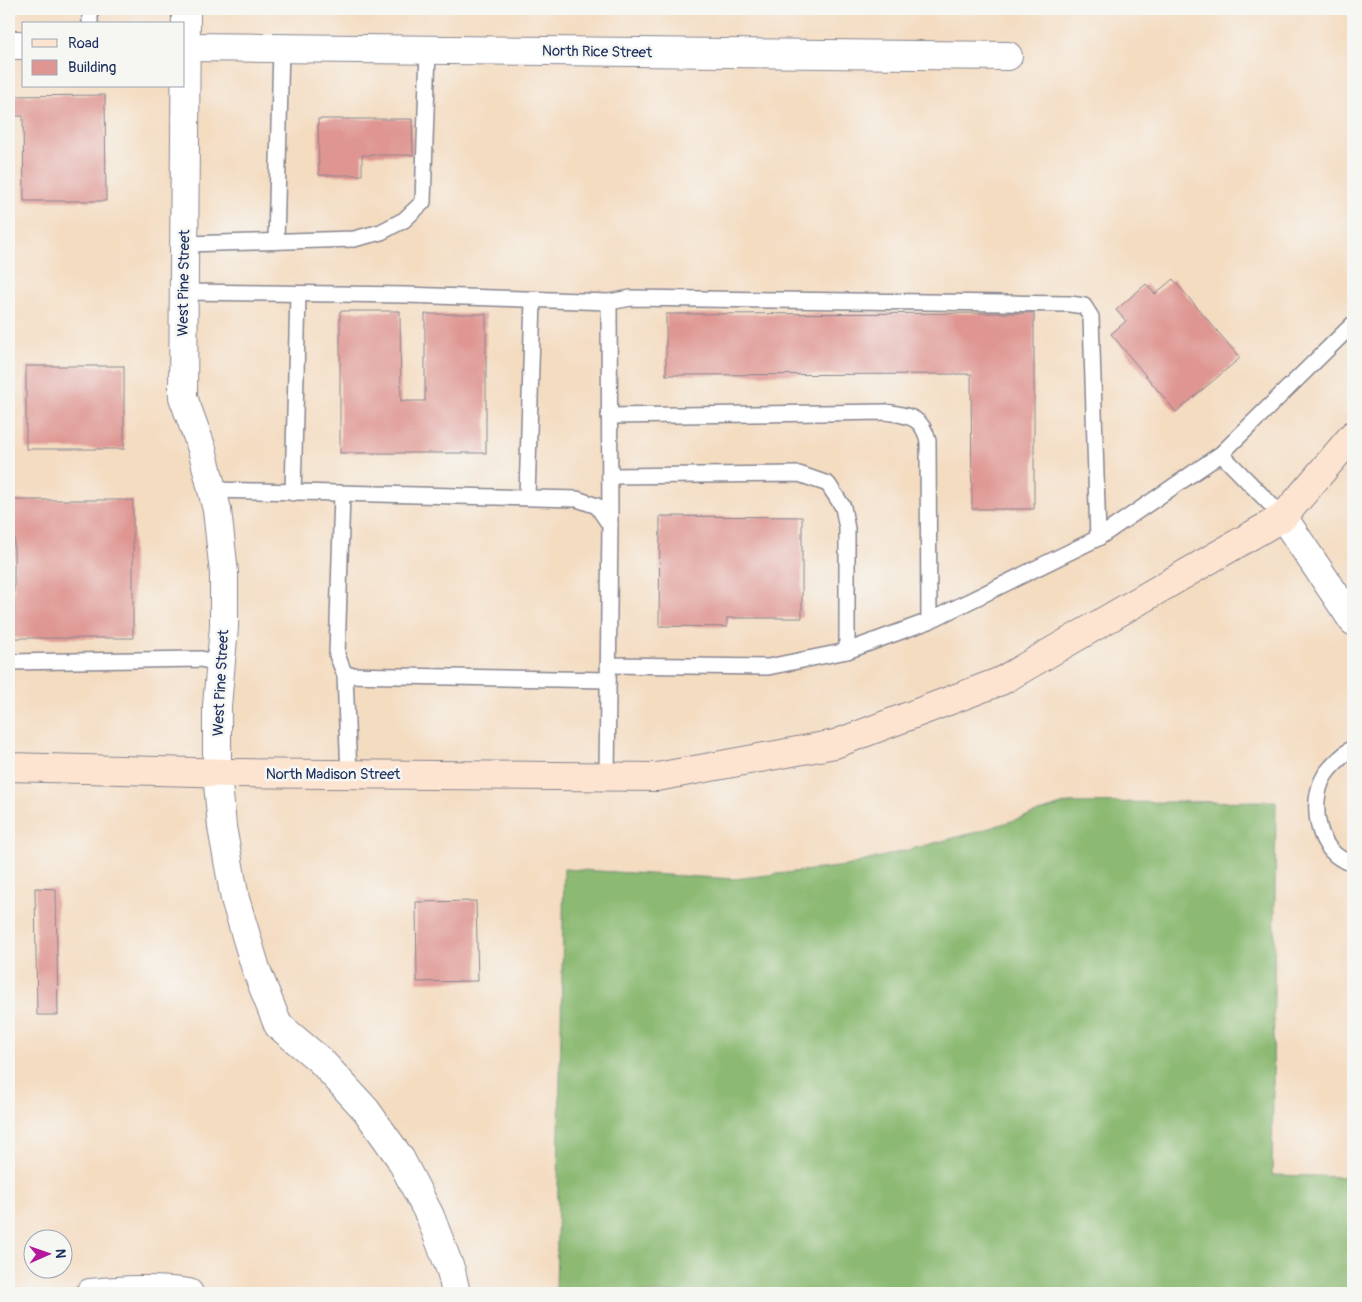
<svg xmlns="http://www.w3.org/2000/svg" width="1362" height="1302" viewBox="0 0 1362 1302" font-family="Pangolin,sans-serif">
<rect width="100%" height="100%" fill="#f6f6f2"/>
<filter id="ink" filterUnits="userSpaceOnUse"><feTurbulence type="fractalNoise" baseFrequency=".02" numOctaves="2"/><feDisplacementMap in="SourceGraphic" scale="10" xChannelSelector="R" yChannelSelector="G"/><feConvolveMatrix kernelMatrix="1 2 1 2 8 2 1 2 1" color-interpolation-filters="sRGB"/></filter>
<filter id="wash" filterUnits="userSpaceOnUse"><feTurbulence type="fractalNoise" baseFrequency=".0096" numOctaves="4" result="noise"/><feDisplacementMap in="SourceGraphic" scale="20" xChannelSelector="R" yChannelSelector="G"/><feGaussianBlur stdDeviation="1.12" result="paint"/><feColorMatrix in="noise" values="0 0 0 0 0 0 0 0 0 0 0 0 0 0 0 0 0 1.4 0 .05"/><feComposite in="paint" operator="in"/></filter>
<g filter="url(#wash)">
<rect width="100%" height="100%" fill="#f4dcc1"/>
<polygon fill="#8cba73" stroke="#547468" points="1276,801 1272,1175 1353,1177 1353,1293 556,1293 564,869 734,879 846,866 977,832 1068,803"/>
<g id="blocks">
<g fill="#df9692">
<polygon points="105,95 106,201 24,201 23,116 9,116 9,96"/>
<polygon points="318,119 412,119 413,155 362,155 362,175 319,175"/>
<polygon points="1173,279 1240,358 1176,412 1111,334 1126,321 1116,310 1146,284 1155,294"/>
<polygon points="340,311 400,311 401,401 425,401 425,314 486,314 486,453 340,453"/>
<polygon points="1034,313 1034,509 972,509 971,374 666,375 666,314"/>
<rect x="26" y="366" width="98" height="83"/>
<rect x="14" y="500" width="119" height="138"/>
<polygon points="660,516 802,517 802,618 727,618 727,627 659,626"/>
<polygon points="35,888 56,889 58,1015 37,1015"/>
<polygon points="476,901 478,981 417,982 416,902"/>
</g>
</g>
</g>
<g filter="url(#ink)">
<use href="#blocks" fill-opacity="0" stroke="#888690" stroke-width="1"/>
<g fill="none" stroke-linecap="round" stroke-linejoin="round">
<defs>
<g id="service">
<polyline points="90,9 90,24"/>
<polyline points="276,241 281,48"/>
<polyline points="185,244 354,239 381,232 404,220 423,202 428,50"/>
<polyline points="184,292 406,295 609,302 631,298 1070,304 1084,306 1091,317 1098,538"/>
<polyline points="609,302 610,525"/>
<path d="M609 416 886 412C909 416 922 416 928 441L929 621"/>
<polyline points="1221,454 1283,517"/>
<polyline points="610,476 799,474 828,484 843,507 847,529 847,651"/>
<polyline points="213,490 577,499 597,506 610,525 607,776"/>
<polyline points="293,493 298,294"/>
<polyline points="342,494 337,655 345,675 349,774"/>
<polyline points="527,497 533,300"/>
<polyline points="9,662 201,659 221,664"/>
<polyline points="608,665 768,667 847,651 929,621 1098,538 1221,454 1353,324"/>
<polyline points="345,675 608,680"/>
<path d="M1353 747C1344 755 1332 764 1325 775 1308 802 1317 857 1353 863"/>
</g>
<g id="minor">
<polyline points="186,9 183,397 202,449 217,510 224,573 224,627 217,706 217,773 222,827 235,899 256,969 278,1025 321,1061 366,1110 400,1158 430,1216 451,1271 456,1293"/>
<polyline points="9,45 24,45"/>
<polyline points="184,47 1008,56"/>
<polyline points="1283,517 1353,621"/>
<path d="M90 1293C123 1290 155 1288 189 1293"/>
</g>
<polyline id="secondary" points="9,767 232,773 657,777 835,744 1001,681 1283,517 1353,435"/>
</defs>
<use href="#service" stroke="#888690" stroke-width="18"/>
<use href="#minor" stroke="#888690" stroke-width="30"/>
<use href="#secondary" stroke="#888690" stroke-width="30"/>
<use href="#service" stroke="#fff" stroke-width="15"/>
<use href="#minor" stroke="#fff" stroke-width="28"/>
<use href="#secondary" stroke="#fde4d0" stroke-width="28"/>
</g>
</g>
<g text-anchor="middle" dominant-baseline="central" stroke-width="5" stroke-linejoin="round" paint-order="stroke">
<g font-size="15" fill="#1b2f5e" stroke="#f6f6f2">
<text transform="translate(597 52) rotate(1)">North Rice Street</text>
<text transform="translate(184 283) rotate(-89)">West Pine Street</text>
<text transform="translate(221 683) rotate(-87)">West Pine Street</text>
<text x="333" y="774">North Madison Street</text>
</g>
</g>
<rect width="1362" height="1302" fill="none" stroke="#f6f6f2" stroke-width="30"/>
<rect x="22" y="22" width="162" height="65" fill="#f6f6f2" stroke="#9ea6b7"/>
<rect x="32" y="39" width="25" height="8" fill="#fde4d0" stroke="#9ea6b7"/>
<text x="68" y="48" font-size="15" fill="#1b2f5e">Road</text>
<rect x="32" y="60" width="25" height="15" fill="#df9692" stroke="#9ea6b7"/>
<text x="68" y="72" font-size="15" fill="#1b2f5e">Building</text>
<g transform="translate(48 1254) rotate(88)"><circle r="24" fill="#f6f6f2" stroke="#9ea6b7"/>
<path d="M0-4L9 19L0 12L-9 19Z" fill="#b5179e"/>
<text y="-8" font-size="14" font-weight="bold" text-anchor="middle" fill="#1b2f5e">N</text>
</g>
</svg>
